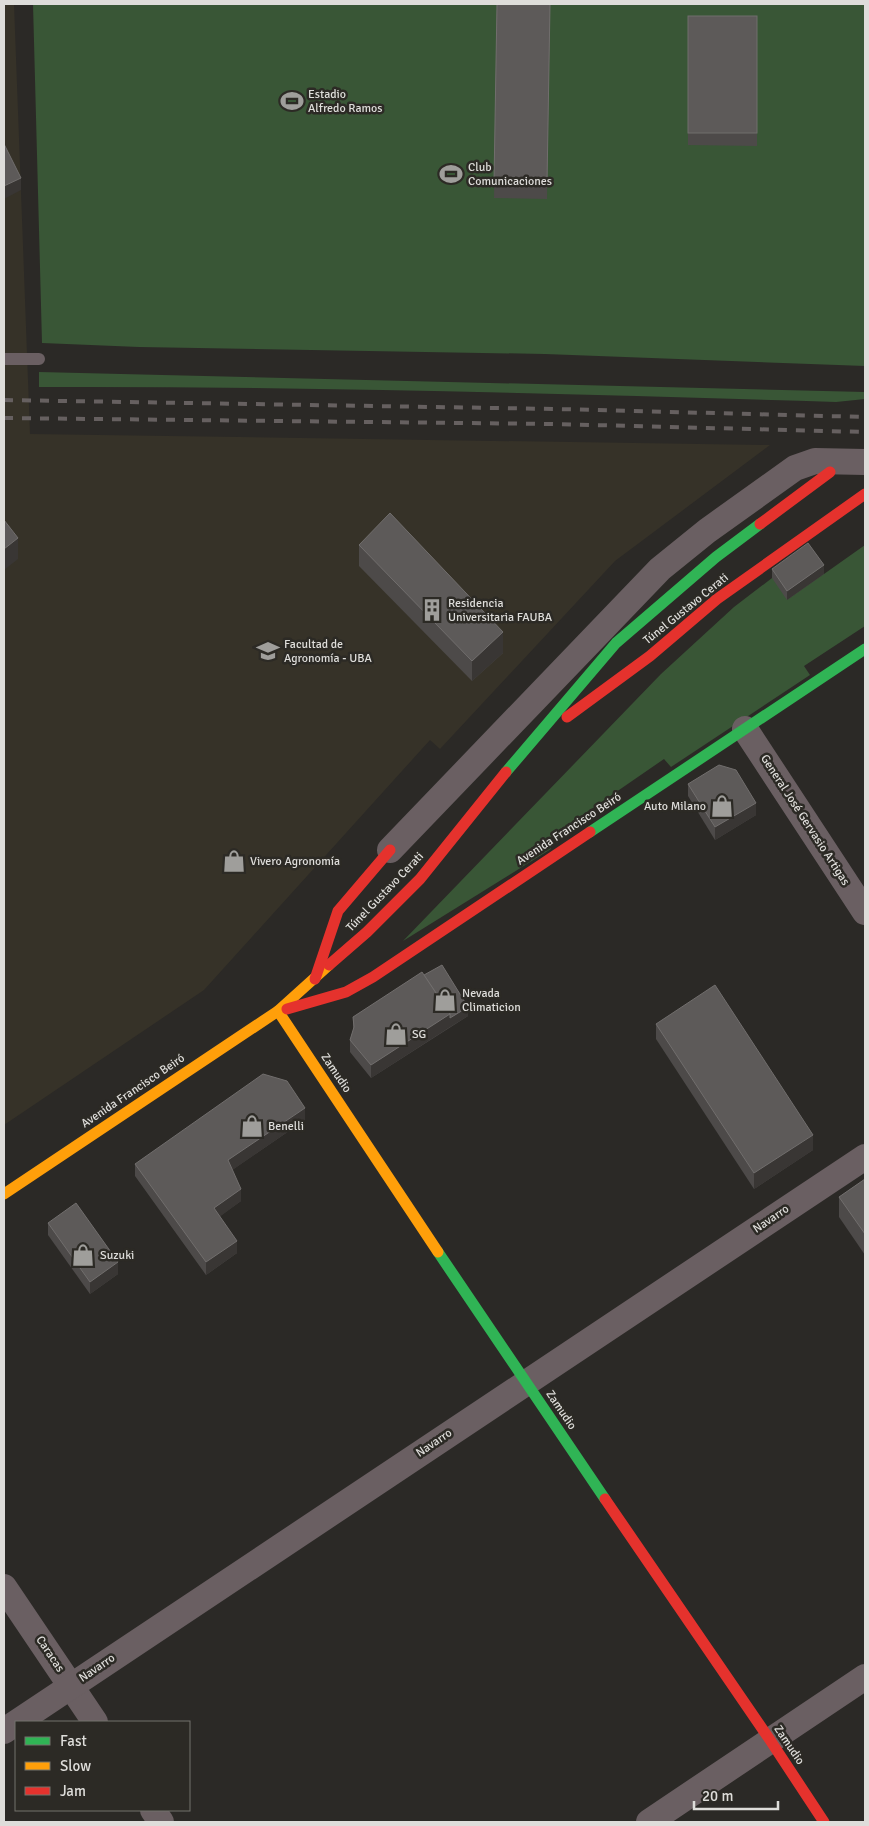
<svg xmlns="http://www.w3.org/2000/svg" width="869" height="1826" viewBox="0 0 869 1826" font-family="Signika,sans-serif">
<rect width="100%" height="100%" fill="#2b2926"/>
<polygon fill="#363228" points="4,4 14,4 30,434 770,445 615,561 440,749 430,740 204,990 4,1125"/>
<g fill="#395636">
<polygon points="33,4 865,4 865,366 545,354 139,347 42,343"/>
<path d="M39 372 865 392V399L836 402C570 394 305 386 39 387Z"/>
<polygon points="865,545 865,626 804,666 810,675 671,767 664,759 545,841 551,849 403,941 661,674 734,607 772,578 808,552 824,574"/>
</g>
<g fill="none" stroke-linecap="round" stroke-linejoin="round">
<polyline stroke="#6a5f62" stroke-width="12" points="4,359 39,359"/>
<g stroke="#6a5f62" stroke-width="26">
<polyline points="745,729 865,912"/>
<polyline points="390,850 660,569 707,531 795,468 815,461 865,462"/>
<polyline points="4,1587 95,1722"/>
<polyline points="4,1731 865,1157"/>
<polyline points="153,1810 161,1822"/>
<polyline points="649,1822 865,1677"/>
</g>
<g stroke="#30b455" stroke-width="11">
<polyline points="506,772 616,643 716,557 760,524"/>
<polyline points="590,832 865,649"/>
<polyline points="438,1252 605,1499"/>
</g>
<g stroke="#ff9f0a" stroke-width="11">
<polyline points="278,1011 438,1252"/>
<polyline points="4,1194 278,1011 329,965"/>
</g>
<g stroke="#e5322d" stroke-width="11">
<polyline points="760,524 830,472"/>
<polyline points="567,717 650,656 717,599 865,494"/>
<polyline points="329,965 367,932 420,879 506,772"/>
<polyline points="315,979 338,911 390,850"/>
<polyline points="287,1009 346,992 373,977 590,832"/>
<polyline points="605,1499 770,1740 824,1822"/>
</g>
<g stroke="#666060" stroke-width="4" stroke-dasharray="9 9" stroke-linecap="butt">
<polyline points="4,400 557,409 865,417"/>
<polyline points="4,418 554,424 865,432"/>
</g>
</g>
<g fill="#4d4a49">
<polygon points="497,4 550,4 547,199 494,198"/>
<polygon points="688,16 757,16 757,146 688,145"/>
<polygon points="359,545 503,653 472,681 359,566"/>
<polygon points="772,569 824,574 787,600 772,578"/>
<polygon points="688,784 756,815 715,840 688,796"/>
<polygon points="424,975 468,1016 371,1078 350,1052 350,1040 353,1030 353,1017"/>
<polygon points="656,1024 813,1150 754,1189 656,1039"/>
<polygon points="305,1120 232,1170 241,1201 220,1216 237,1253 206,1275 135,1176 135,1164"/>
<polygon points="865,1179 865,1255 839,1217 839,1197"/>
<polygon points="48,1223 118,1274 90,1294 48,1235"/>
</g>
<g fill="#393634">
<polygon points="21,178 21,190 4,199 4,186"/>
<polygon points="18,538 18,559 4,570 4,549"/>
<polygon points="824,565 824,574 787,600 787,591"/>
<polygon points="503,632 503,653 472,681 472,661"/>
<polygon points="756,803 756,815 715,840 715,827"/>
<polygon points="468,1007 468,1016 450,1027 450,1018"/>
<polygon points="450,1014 450,1027 371,1078 371,1065"/>
<polygon points="305,1108 305,1120 228,1173 228,1160"/>
<polygon points="813,1135 813,1150 754,1189 754,1173"/>
<polygon points="241,1189 241,1201 214,1221 214,1208"/>
<polygon points="237,1241 237,1253 206,1275 206,1262"/>
<polygon points="118,1262 118,1274 90,1294 90,1282"/>
</g>
<g fill="#5d5a59" stroke="#716e6d">
<polygon points="497,4 550,4 547,183 494,182"/>
<rect x="688" y="16" width="69" height="117"/>
<polygon points="4,144 21,178 4,186"/>
<polygon points="390,513 503,632 472,661 359,545"/>
<polygon points="4,520 18,538 4,549"/>
<polygon points="808,543 824,565 787,591 772,569"/>
<polygon points="719,765 736,770 756,803 715,827 688,784"/>
<polygon points="442,965 468,1007 450,1018 450,1014 424,975"/>
<polygon points="422,972 450,1014 371,1065 350,1040 354,1027 353,1017"/>
<polygon points="715,985 813,1135 754,1173 656,1024"/>
<polygon points="263,1074 287,1081 305,1108 228,1160 241,1189 214,1208 237,1241 206,1262 135,1164"/>
<polygon points="865,1179 865,1234 839,1197"/>
<polygon points="76,1203 118,1262 90,1282 48,1223"/>
</g>
<defs>
<symbol id="stadium-bare" viewBox="-9 -9 18 18"><path d="M0-5a6.5 5 0 1 0 0 10a6.5 5 0 1 0 0-10ZM-3.5-1.8h7v3.6h-7Z" fill="#9f9e9b" stroke="#2c2a25" stroke-width="2.5" paint-order="stroke"/></symbol>
<symbol id="building-bare" viewBox="-9 -9 18 18"><path d="M-4-6H4V6H1V3H-1V6H-4ZM-2.5-4.3h1.7v1.8h-1.7ZM.8-4.3h1.7v1.8H.8ZM-2.5-1h1.7V.8h-1.7ZM.8-1h1.7V.8H.8Z" fill="#9f9e9b" stroke="#2c2a25" stroke-width="2.5" paint-order="stroke"/></symbol>
<symbol id="university-bare" viewBox="-9 -9 18 18"><path d="M0-5L7-2L0 1L-7-2ZM-4 1L0 2.5L4 1V4Q0 6-4 4Z" fill="#9f9e9b" stroke="#2c2a25" stroke-width="2.5" paint-order="stroke"/></symbol>
<symbol id="shop-bare" viewBox="-9 -9 18 18"><path d="M-5-2.5h2.3a2.7 3.5 0 0 1 5.4 0H5L5.5 6h-11ZM-1.5-2.5h3a1.5 2.3 0 0 0-3 0Z" fill="#9f9e9b" stroke="#2c2a25" stroke-width="2.5" paint-order="stroke"/></symbol>
</defs>
<g fill-rule="evenodd">
<use href="#stadium-bare" x="276" y="85" width="32" height="32"/>
<use href="#stadium-bare" x="435" y="158" width="32" height="32"/>
<use href="#building-bare" x="416" y="594" width="32" height="32"/>
<use href="#university-bare" x="252" y="635" width="32" height="32"/>
<use href="#shop-bare" x="706" y="790" width="32" height="32"/>
<use href="#shop-bare" x="218" y="845" width="32" height="32"/>
<use href="#shop-bare" x="429" y="984" width="32" height="32"/>
<use href="#shop-bare" x="380" y="1018" width="32" height="32"/>
<use href="#shop-bare" x="236" y="1110" width="32" height="32"/>
<use href="#shop-bare" x="67" y="1239" width="32" height="32"/>
</g>
<g text-anchor="middle" dominant-baseline="central" stroke-width="5" stroke-linejoin="round" paint-order="stroke">
<g font-size="12" fill="#deddda" stroke="#2c2a25" text-anchor="start">
<text x="308" y="94">Estadio<tspan x="308" dy="14">Alfredo Ramos</tspan></text>
<text x="468" y="167">Club<tspan x="468" dy="14">Comunicaciones</tspan></text>
<text x="448" y="603">Residencia<tspan x="448" dy="14">Universitaria FAUBA</tspan></text>
<text x="284" y="644">Facultad de<tspan x="284" dy="14">Agronomía - UBA</tspan></text>
<text x="706" y="806" text-anchor="end">Auto Milano</text>
<text x="250" y="861">Vivero Agronomía</text>
<text x="462" y="993">Nevada<tspan x="462" dy="14">Climaticion</tspan></text>
<text x="412" y="1034">SG</text>
<text x="268" y="1126">Benelli</text>
<text x="100" y="1255">Suzuki</text>
</g>
<g font-size="12" fill="#deddda" stroke="#2c2a25">
<text transform="translate(686 609) rotate(-39)">Túnel Gustavo Cerati</text>
<text transform="translate(805 820) rotate(57)">General José Gervasio Artigas</text>
<text transform="translate(569 829) rotate(-33)">Avenida Francisco Beiró</text>
<text transform="translate(385 892) rotate(-46)">Túnel Gustavo Cerati</text>
<text transform="translate(336 1073) rotate(56)">Zamudio</text>
<text transform="translate(133 1091) rotate(-34)">Avenida Francisco Beiró</text>
<text transform="translate(771 1219) rotate(-34)">Navarro</text>
<text transform="translate(561 1410) rotate(56)">Zamudio</text>
<text transform="translate(434 1443) rotate(-34)">Navarro</text>
<text transform="translate(50 1654) rotate(56)">Caracas</text>
<text transform="translate(97 1668) rotate(-34)">Navarro</text>
<text transform="translate(789 1745) rotate(56)">Zamudio</text>
</g>
</g>
<rect width="869" height="1826" fill="none" stroke="#deddda" stroke-width="10"/>
<rect x="15" y="1721" width="175" height="90" fill="#2c2a25" stroke="#73726d"/>
<rect x="25" y="1737" width="25" height="8" fill="#30b455" stroke="#73726d"/>
<text x="60" y="1746" font-size="15" fill="#deddda">Fast</text>
<rect x="25" y="1762" width="25" height="8" fill="#ff9f0a" stroke="#73726d"/>
<text x="60" y="1771" font-size="15" fill="#deddda">Slow</text>
<rect x="25" y="1787" width="25" height="8" fill="#e5322d" stroke="#73726d"/>
<text x="60" y="1796" font-size="15" fill="#deddda">Jam</text>
<path d="M694 1801v8h84v-8" fill="none" stroke="#deddda" stroke-width="2.5"/>
<text x="702" y="1801" font-size="15" fill="#deddda" stroke="#2c2a25" stroke-width="4" paint-order="stroke">20 m</text>
</svg>
